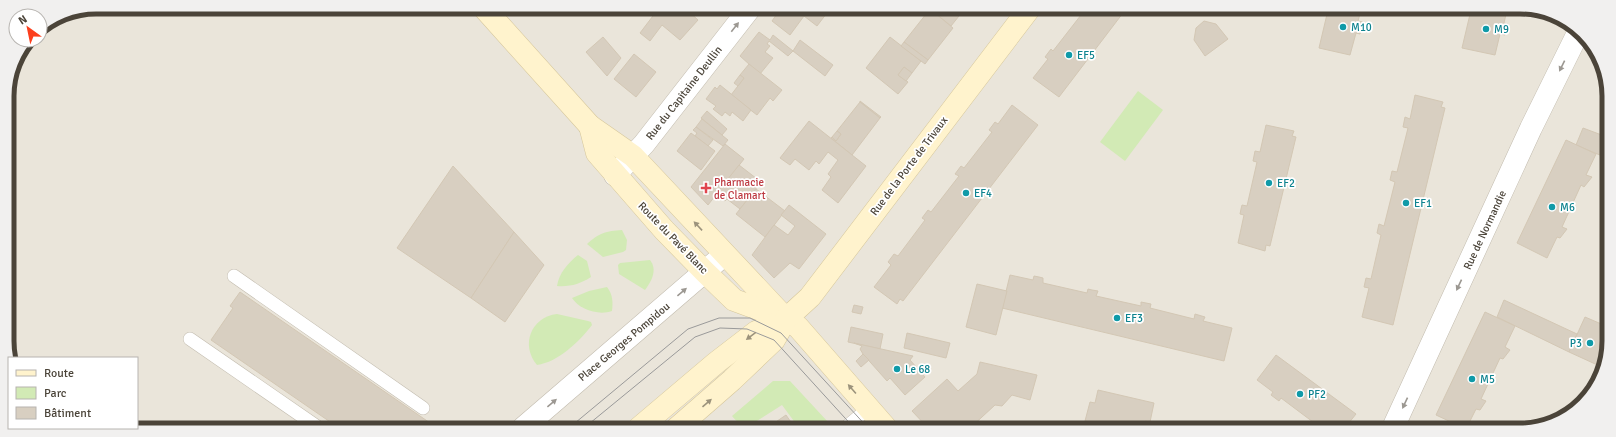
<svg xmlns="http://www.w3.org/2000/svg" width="1616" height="437" viewBox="0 0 1616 437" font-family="Signika,sans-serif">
<rect width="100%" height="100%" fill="#f6f3ec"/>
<polygon fill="#eae5da" points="96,7 1543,10 1583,33 1607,79 1606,364 1579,408 1526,430 137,427 137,358 9,358 7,90 14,62 28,40 40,40 40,28 62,14"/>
<g fill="#d2eab5">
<polygon points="1138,91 1163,110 1125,161 1100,142"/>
<path d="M622 230 627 240 626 250 623 252 603 257 587 244C599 233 606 231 622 230Z"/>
<path d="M578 255 587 261 591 277C580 284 570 287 557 286 559 273 568 263 578 255Z"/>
<path d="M650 260C658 270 651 282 645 290L619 274 618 265 620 263Z"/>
<path d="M607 287C613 295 613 302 612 311 598 316 579 309 572 298L589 291Z"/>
<path d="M557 314 588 321 591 322 592 325C579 342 558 362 537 365 520 345 531 317 557 314Z"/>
<path d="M773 381H790L828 422 823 428H799L782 405 752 424C743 427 738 423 732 416Z"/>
</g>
<g fill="#d8cfc1" stroke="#d3c7b4">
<polygon points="543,8 556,8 549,14"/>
<polygon points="659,8 685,8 698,20 680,40 662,25 650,41 640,33"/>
<polygon points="781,8 830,9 817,26 804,16 790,35 772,21"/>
<polygon points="930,9 961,9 956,14 959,16 951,26"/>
<polygon points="930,9 953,28 928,60 904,42"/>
<polygon points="961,9 964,9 959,16 956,14"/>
<polygon points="1081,9 1126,9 1059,97 1033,78 1048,59 1045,57 1051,49 1053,51 1081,15 1078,13"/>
<polygon points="1328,10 1361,10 1358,21 1363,22 1360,34 1356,33 1350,55 1319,48"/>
<polygon points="1471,10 1507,10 1504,23 1508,24 1505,35 1500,34 1495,55 1462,48"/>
<polygon points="1204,21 1216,24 1228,39 1205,56 1194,40 1196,28"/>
<polygon points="759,32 770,40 773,35 793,51 788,56 769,41 767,44 770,46 765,52 773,58 760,74 740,56"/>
<polygon points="603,37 621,58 607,76 586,52"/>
<polygon points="890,37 921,61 912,73 904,67 898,75 908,82 898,94 866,68"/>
<polygon points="800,40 833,65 825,76 793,51"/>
<polygon points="904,42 928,60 925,64 901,46"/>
<polygon points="634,54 656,72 636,97 614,79"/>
<polygon points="749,64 782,90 773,101 770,98 757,115 731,95 744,78 740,75"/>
<polygon points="904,67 912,73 906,81 898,75"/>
<polygon points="740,75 744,78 738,86 734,83"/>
<polygon points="720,85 751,110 743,121 732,112 730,116 725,112 722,116 713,109 716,106 706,99 715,87 717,89"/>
<polygon points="1415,95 1443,102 1441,107 1445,108 1393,325 1362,317 1369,288 1364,287 1366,278 1371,279 1381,235 1377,233 1379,224 1384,226 1395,182 1390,180 1392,171 1397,172 1408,128 1403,127 1405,117 1410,119"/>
<polygon points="860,101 881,117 880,118 860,102"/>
<polygon points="860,102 880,118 852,155 831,138 832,137 836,141 841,134 837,131"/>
<polygon points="1012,105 1038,125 903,301 900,299 897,304 874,287 891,265 888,262 894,254 898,256 925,220 922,218 928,210 931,212 959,176 955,174 961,166 964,168 992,132 989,130 995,122 998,124"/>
<polygon points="707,111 727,129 722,135 701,118"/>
<polygon points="702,119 728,140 723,146 696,127"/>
<polygon points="809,121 866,166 838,203 822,190 831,177 828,174 838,160 828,152 819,164 816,161 809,170 795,159 790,165 780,158"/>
<polygon points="1266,125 1294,131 1292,136 1296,137 1270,246 1266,245 1265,251 1238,243 1244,215 1240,214 1241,209 1242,205 1247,206 1257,162 1253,161 1255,151 1260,152"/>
<polygon points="696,127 713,140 708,146 695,136 697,133 693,130"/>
<polygon points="1583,128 1607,137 1607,158 1576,145"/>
<polygon points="837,131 841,134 836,141 832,137"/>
<polygon points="691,133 715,151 701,170 677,151"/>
<polygon points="1566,140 1596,154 1586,175 1592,177 1584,187 1581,185 1562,227 1567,229 1560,238 1557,237 1547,258 1517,243"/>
<polygon points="725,144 744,159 708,205 691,187"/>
<polygon points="739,165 761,182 740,209 727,199 725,201 716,194"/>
<polygon points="453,166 514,232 471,298 397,248"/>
<polygon points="756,189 785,211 765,237 736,214"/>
<polygon points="789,205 826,234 799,269 790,263 774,278 752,255 774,225 788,235 795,226 781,215"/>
<polygon points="514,232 544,265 505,322 471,298"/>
<polygon points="1010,275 1033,280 1034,276 1039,277 1043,278 1043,283 1087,293 1088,289 1092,290 1098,291 1096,296 1141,306 1141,302 1151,304 1150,308 1194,319 1195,314 1205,317 1203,321 1232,328 1224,361 1002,308"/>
<polygon points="977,284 1007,291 996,335 966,327"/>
<polygon points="240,292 433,425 432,428 339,428 211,340 233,308 230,306"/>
<polygon points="1504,300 1577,334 1569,352 1497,317"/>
<polygon points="854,305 863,307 861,314 852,312"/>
<polygon points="1485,312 1515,326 1505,347 1510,350 1503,359 1500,358 1481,399 1486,401 1480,410 1476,409 1466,429 1436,415"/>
<polygon points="1585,317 1606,326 1606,364 1604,368 1569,352"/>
<polygon points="851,327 883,334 880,349 848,342"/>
<polygon points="907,333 950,343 946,358 904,348"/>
<polygon points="854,343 913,356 910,360 925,377 905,395 890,378 887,381 863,354 860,349 862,346"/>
<polygon points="863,354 869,360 861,367 856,361"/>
<polygon points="1276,355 1356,414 1344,429 1323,429 1320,428 1317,429 1310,425 1313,422 1281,398 1279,401 1271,395 1273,392 1257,380"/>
<polygon points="980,362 1037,375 1030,400 1012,395 1002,406 995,405 969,429 929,429 912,411 947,379 958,391 977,374"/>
<polygon points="1098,390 1154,403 1150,422 1145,421 1143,429 1118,429 1085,421 1090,402 1095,403"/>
<polygon points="786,415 795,428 767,428"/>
</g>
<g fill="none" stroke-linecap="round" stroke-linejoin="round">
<defs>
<g id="lane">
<polyline points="234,276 423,408"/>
<polyline points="190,339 319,428"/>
<polyline points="844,429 869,408"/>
</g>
<g id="street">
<polyline points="615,175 644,144 750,8"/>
<polyline points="523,428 724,255"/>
<polyline points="1392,430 1531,128 1579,31"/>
</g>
<g id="secondary">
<polyline points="484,8 590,126 633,156 786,319"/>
<polyline points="590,126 597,153 664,230 705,272 734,300 786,319 798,327 887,429"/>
<polyline points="639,428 717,362 756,332 786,319"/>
<polyline points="677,428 732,380 774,340 786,319 810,297 1029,9"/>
</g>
</defs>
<use href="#lane" stroke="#c2bbae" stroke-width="14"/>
<use href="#street" stroke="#c2bbae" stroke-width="23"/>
<use href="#secondary" stroke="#d6c79b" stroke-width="23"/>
<use href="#lane" stroke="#fff" stroke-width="13"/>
<use href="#street" stroke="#fff" stroke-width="22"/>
<use href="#secondary" stroke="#fff3cd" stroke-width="22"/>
<g stroke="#9a9a9a" stroke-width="1">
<polyline points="569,428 688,329 719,318 750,318 781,333 869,429"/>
<polyline points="584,428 695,337 720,328 747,329 774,340 855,429"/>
</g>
</g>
<defs><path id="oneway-solid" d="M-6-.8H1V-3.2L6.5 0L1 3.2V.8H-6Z"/></defs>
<g fill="#9c9892">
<use href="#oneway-solid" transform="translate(735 27) rotate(-52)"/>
<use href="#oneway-solid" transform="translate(1562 66) rotate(116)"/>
<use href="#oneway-solid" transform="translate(1459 285) rotate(115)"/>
<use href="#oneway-solid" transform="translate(682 292) rotate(-40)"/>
<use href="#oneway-solid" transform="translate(552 403) rotate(-40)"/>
<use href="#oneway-solid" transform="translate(1405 403) rotate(115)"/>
</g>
<g fill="#9c937c">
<use href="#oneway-solid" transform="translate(698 226) rotate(-133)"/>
<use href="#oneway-solid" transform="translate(751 336) rotate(143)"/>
<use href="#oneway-solid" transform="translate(852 389) rotate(-131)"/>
<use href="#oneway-solid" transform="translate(707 403) rotate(-41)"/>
</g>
<g fill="#0f9aa8" stroke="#fff" stroke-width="1.5">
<circle cx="1343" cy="27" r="4"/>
<circle cx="1486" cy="29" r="4"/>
<circle cx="1069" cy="55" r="4"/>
<circle cx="1269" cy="183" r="4"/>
<circle cx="966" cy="193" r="4"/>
<circle cx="1406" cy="203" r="4"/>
<circle cx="1552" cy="207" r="4"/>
<circle cx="1117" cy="318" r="4"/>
<circle cx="1590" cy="343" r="4"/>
<circle cx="897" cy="369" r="4"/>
<circle cx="1472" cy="379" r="4"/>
<circle cx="1300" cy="394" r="4"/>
</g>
<path fill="#e0444e" stroke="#fff" stroke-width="1.5" d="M704 182h4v4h4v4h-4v4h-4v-4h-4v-4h4z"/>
<g text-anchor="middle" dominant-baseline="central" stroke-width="3.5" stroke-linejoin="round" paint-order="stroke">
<g font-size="11" fill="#0d838f" stroke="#fff" text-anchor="start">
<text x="1351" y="27">M10</text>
<text x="1494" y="29">M9</text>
<text x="1077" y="55">EF5</text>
<text x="1277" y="183">EF2</text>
<text x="974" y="193">EF4</text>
<text x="1414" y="203">EF1</text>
<text x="1560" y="207">M6</text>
<text x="1125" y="318">EF3</text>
<text x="1582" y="343" text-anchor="end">P3</text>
<text x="905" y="369">Le 68</text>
<text x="1480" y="379">M5</text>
<text x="1308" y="394">PF2</text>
</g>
<g font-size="11" fill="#4b4439" stroke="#fff">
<text transform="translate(684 93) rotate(-52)">Rue du Capitaine Deullin</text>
<text transform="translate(909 166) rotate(-53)">Rue de la Porte de Trivaux</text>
<text transform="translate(1485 230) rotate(-65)">Rue de Normandie</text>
<text transform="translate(673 238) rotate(46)">Route du Pavé Blanc</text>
<text transform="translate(624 342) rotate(-40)">Place Georges Pompidou</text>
</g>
<g font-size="11" fill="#be3a42" stroke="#fff" text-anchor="start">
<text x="714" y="182">Pharmacie<tspan x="714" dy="13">de Clamart</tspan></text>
</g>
</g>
<path d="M0 0H1616V437H0ZM96 14H1520A82 82 0 0 1 1602 96V341A82 82 0 0 1 1520 423H96A82 82 0 0 1 14 341V96A82 82 0 0 1 96 14Z" fill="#f1f0ef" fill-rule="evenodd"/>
<path fill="none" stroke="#4b4439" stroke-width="5" d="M96 14H1520A82 82 0 0 1 1602 96V341A82 82 0 0 1 1520 423H96A82 82 0 0 1 14 341V96A82 82 0 0 1 96 14Z"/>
<rect x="8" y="357" width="130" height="72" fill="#ffffff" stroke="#b7b4b0"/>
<rect x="16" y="370" width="20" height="6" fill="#fff3cd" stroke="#b7b4b0"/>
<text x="44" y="377" font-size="12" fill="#4b4439">Route</text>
<rect x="16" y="387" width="20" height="12" fill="#d2eab5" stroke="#b7b4b0"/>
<text x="44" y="397" font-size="12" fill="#4b4439">Parc</text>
<rect x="16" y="407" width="20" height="12" fill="#d8cfc1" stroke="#b7b4b0"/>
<text x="44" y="417" font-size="12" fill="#4b4439">Bâtiment</text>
<g transform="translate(28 28) rotate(327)"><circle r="19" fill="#ffffff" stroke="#b7b4b0"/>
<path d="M0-3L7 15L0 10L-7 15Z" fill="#fc3f1d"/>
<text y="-6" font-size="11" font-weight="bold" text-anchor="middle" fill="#4b4439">N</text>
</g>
</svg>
